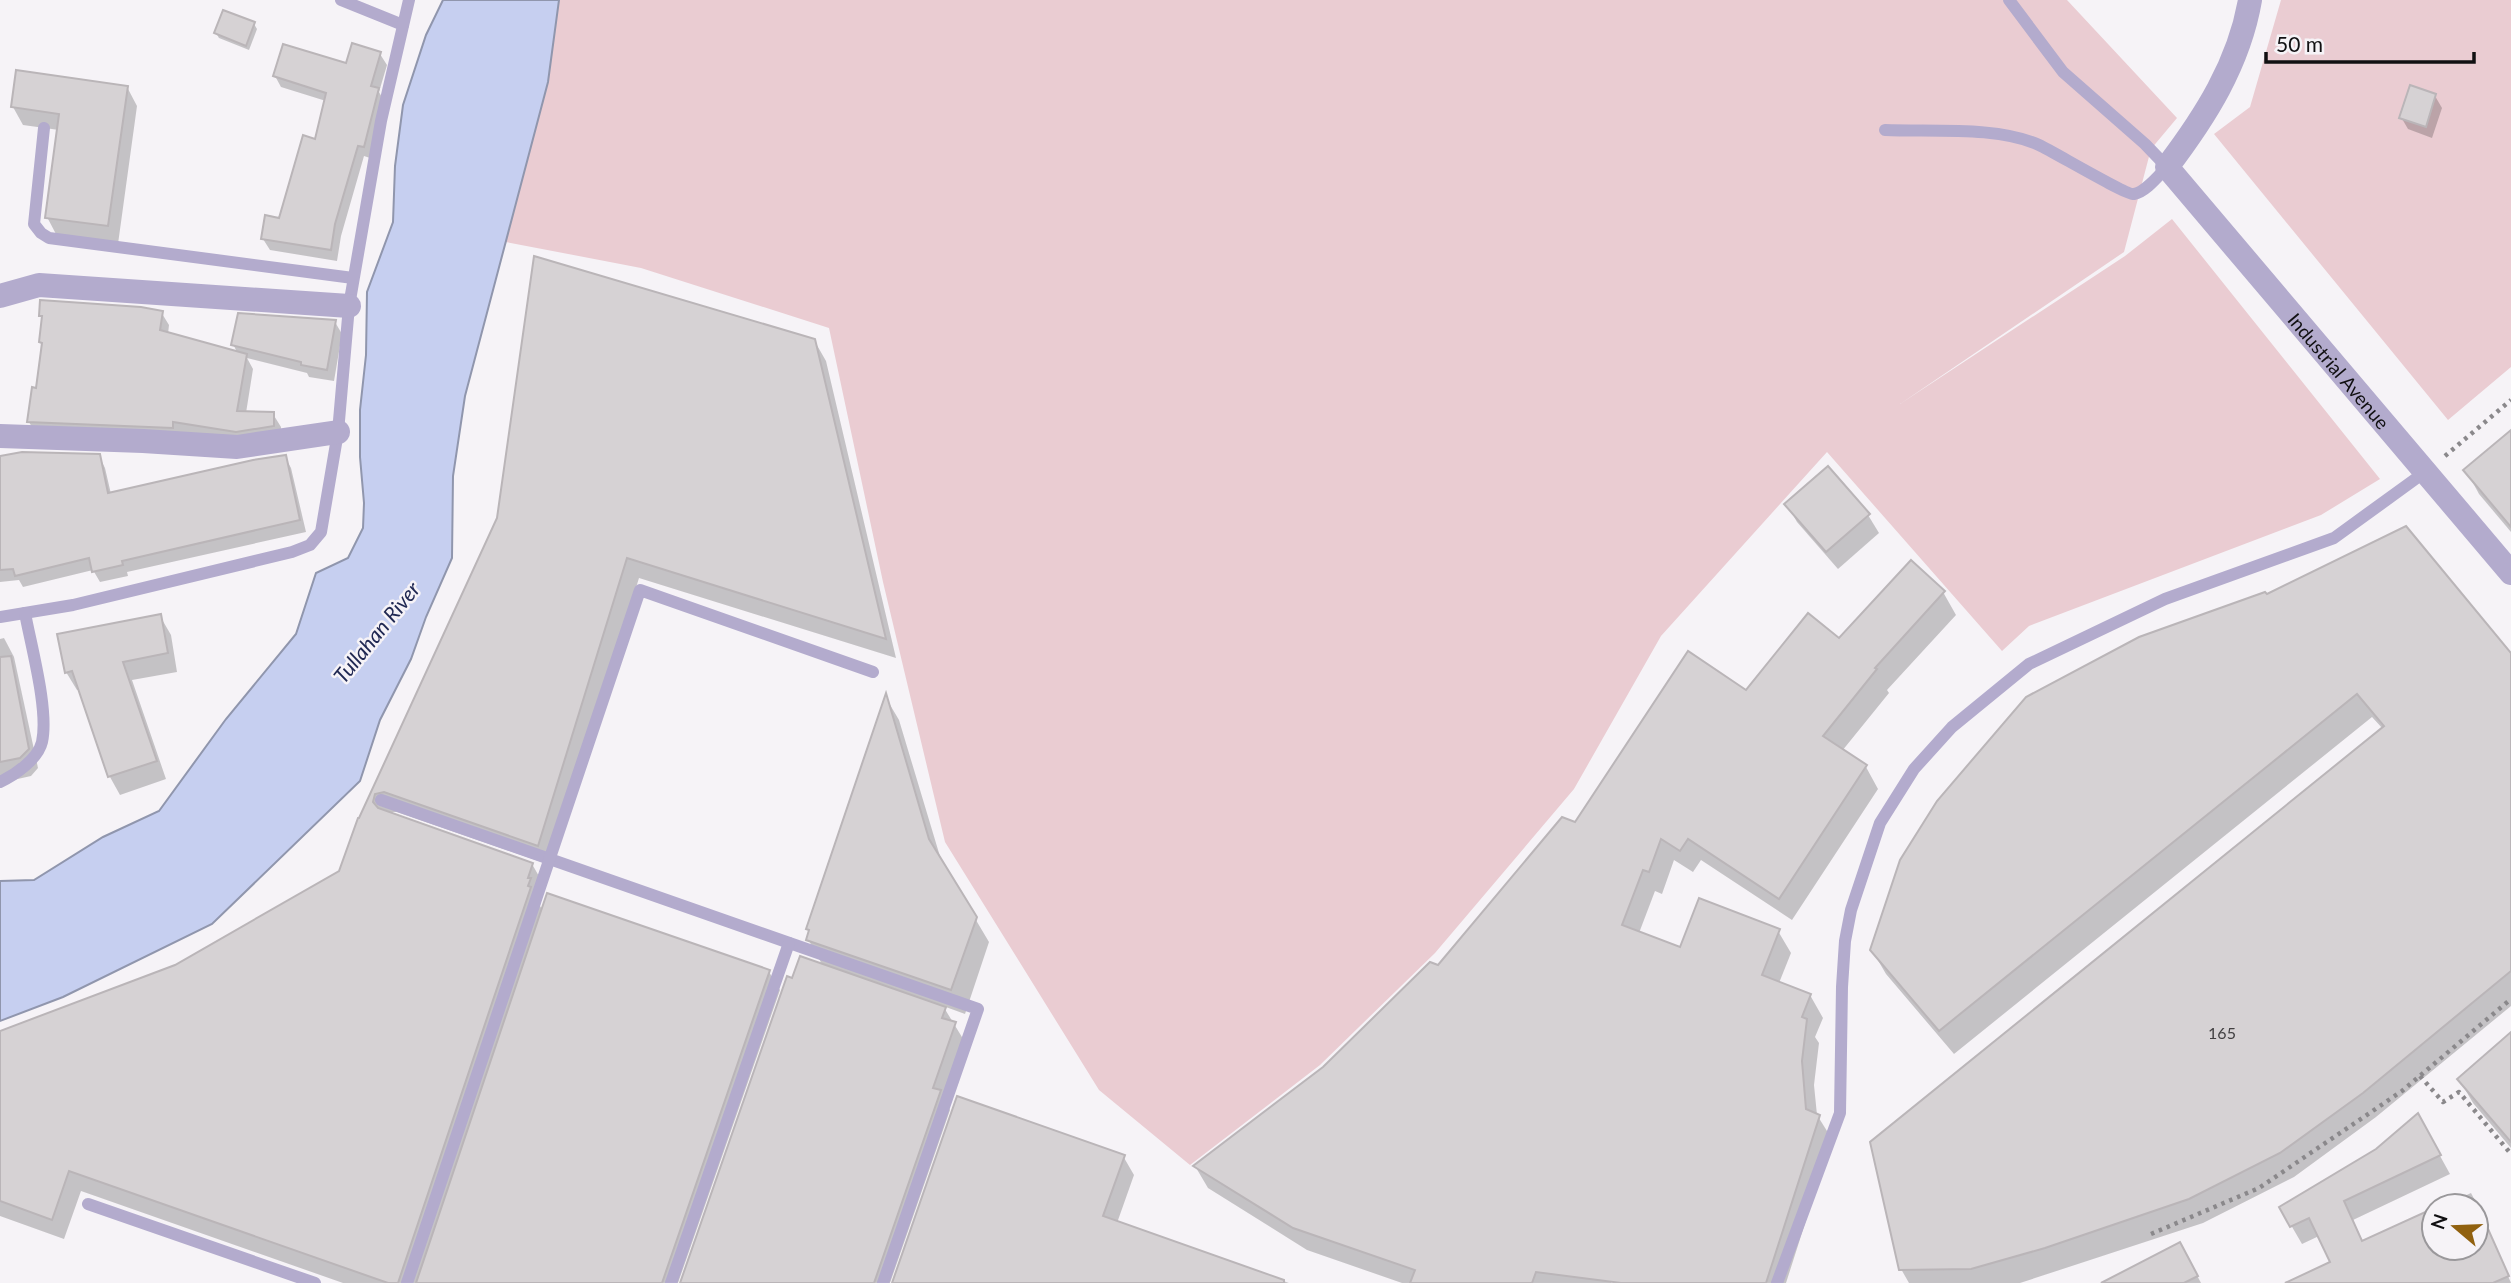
<svg xmlns="http://www.w3.org/2000/svg" width="2511" height="1283" viewBox="0 0 2511 1283" font-family="Lato,sans-serif">
<rect width="100%" height="100%" fill="#f6f3f7"/>
<g fill="#eaccd2">
<polygon points="559,0 2067,0 2177,118 2151,149 2124,252 1900,404 2125,256 2172,219 2380,479 2321,515 2029,626 2002,651 1827,452 1661,636 1574,789 1435,953 1320,1065 1190,1165 1099,1090 945,842 883,582 829,328 641,268 506,242 548,82"/>
<polygon points="2281,0 2511,0 2511,367 2448,420 2214,134 2250,107"/>
</g>
<polygon fill="#c6cff0" stroke="#9096ad" stroke-width="2" points="443,0 559,0 548,82 465,396 453,476 452,558 426,617 411,659 380,720 360,781 212,924 63,997 0,1021 0,881 34,880 103,837 159,811 226,719 296,634 316,573 348,558 363,528 364,503 360,457 360,410 366,355 367,292 393,222 395,166 403,105 426,35"/>
<g fill="#0003">
<polygon points="254,24 257,29 249,50 219,38 216,33"/>
<polygon points="380,54 387,65 379,92 384,101 370,158 364,156 341,236 337,261 270,250 263,239 281,220 316,141 326,101 281,87 275,76 347,65"/>
<polygon points="127,87 137,106 118,244 57,236 47,217 59,130 23,125 13,107"/>
<polygon points="2435,96 2442,108 2432,138 2408,129 2401,117"/>
<polygon points="161,312 169,325 168,334 238,354 233,344 335,322 342,334 334,381 309,377 307,373 247,358 253,369 246,413 273,414 281,427 280,439 36,434 29,422 38,389 43,346 41,342 43,319 41,316"/>
<polygon points="814,340 826,361 896,658 639,578 550,865 397,812 385,812 532,864 544,885 540,906 543,911 769,972 780,990 678,1283 343,1283 81,1191 64,1239 0,1216 0,1033 175,967 340,872 359,820 499,519"/>
<polygon points="2511,432 2511,532 2479,494 2466,470"/>
<polygon points="99,456 105,468 111,494 285,457 291,468 306,532 127,572 128,576 100,582 93,570 23,587 19,580 0,582 0,458"/>
<polygon points="1787,504 1868,515 1879,533 1838,569 1797,522"/>
<polygon points="1943,592 1956,615 1887,690 1889,693 1842,751 1866,767 1878,789 1792,920 1701,860 1693,872 1674,860 1662,894 1655,891 1639,933 1681,949 1778,931 1791,953 1779,983 1810,995 1823,1018 1815,1037 1819,1043 1814,1085 1817,1115 1832,1139 1786,1283 1616,1283 1613,1278 1611,1283 1402,1283 1307,1250 1208,1188 1195,1166 1324,1069 1439,967 1576,824 1746,692 1840,641"/>
<polygon points="160,616 171,635 177,672 132,680 166,779 120,795 110,777 80,690 77,690 66,672"/>
<polygon points="4,638 14,657 38,768 31,776 0,783 0,639"/>
<polygon points="2511,656 2511,1006 2376,1117 2294,1177 2203,1223 2020,1283 1909,1283 1901,1269 2383,729 2372,717 1954,1054 1886,974 1872,950 2027,698"/>
<polygon points="886,698 899,720 942,863 989,942 965,1014 943,1006 965,1042 945,1101 950,1110 890,1283 682,1283 794,980 823,966 808,939 810,933 808,929"/>
<polygon points="2511,1035 2511,1148 2473,1103 2459,1079"/>
<polygon points="2418,1116 2450,1174 2353,1220 2363,1242 2434,1210 2434,1248 2476,1248 2476,1206 2443,1206 2471,1193 2481,1212 2511,1283 2289,1283 2332,1263 2319,1236 2302,1244 2281,1208 2377,1151"/>
<polygon points="1123,1156 1134,1175 1117,1223 1289,1283 894,1283"/>
<polygon points="2190,1262 2201,1283 2105,1283"/>
</g>
<g fill="#d6d2d4" stroke="#bab5b8" stroke-width="2">
<polygon points="223,10 255,22 246,46 214,33"/>
<polygon points="352,43 381,52 371,86 379,88 364,147 358,146 335,224 331,250 261,239 265,215 279,218 303,135 315,139 326,93 273,76 283,44 346,63"/>
<polygon points="16,70 128,86 108,226 45,218 59,114 11,107"/>
<polygon points="2410,85 2436,94 2426,127 2399,118"/>
<polygon points="534,256 815,339 886,639 627,558 538,846 384,792 375,794 373,802 378,808 533,863 528,878 531,878 528,886 531,887 398,1283 388,1283 69,1171 52,1220 0,1201 0,1031 175,965 339,871 358,818 359,818 497,518"/>
<polygon points="40,300 141,307 163,311 160,330 247,354 237,411 274,412 274,426 236,432 173,422 173,428 27,422 32,387 36,388 42,343 39,342 42,316 39,316"/>
<polygon points="238,313 336,320 327,370 301,365 301,362 231,345"/>
<polygon points="2511,430 2511,527 2463,470"/>
<polygon points="22,452 100,454 108,493 253,460 286,455 300,520 122,561 123,565 92,572 89,558 15,576 13,569 0,570 0,456"/>
<polygon points="1828,466 1870,514 1826,552 1784,504"/>
<polygon points="2406,526 2511,653 2511,971 2363,1093 2280,1153 2189,1199 2045,1248 1971,1269 1899,1270 1870,1142 2384,726 2357,694 1939,1031 1870,950 1900,860 1937,801 2026,697 2139,637 2265,592 2267,594"/>
<polygon points="1911,560 1945,591 1875,668 1877,669 1823,736 1867,765 1779,899 1688,839 1680,851 1661,839 1649,872 1643,870 1622,925 1680,947 1699,898 1780,929 1762,975 1811,994 1802,1017 1807,1019 1802,1061 1806,1109 1820,1115 1766,1283 1621,1283 1536,1272 1532,1283 1410,1283 1415,1270 1293,1228 1193,1166 1323,1067 1430,962 1438,965 1562,817 1575,822 1688,651 1746,690 1808,613 1839,638"/>
<polygon points="161,614 168,653 123,662 157,761 108,777 72,671 65,673 57,634"/>
<polygon points="11,656 29,749 20,758 0,762 0,657"/>
<polygon points="886,693 929,839 977,917 951,990 806,940 809,930 806,929"/>
<polygon points="547,893 770,970 662,1283 416,1283"/>
<polygon points="800,956 946,1007 942,1018 956,1022 933,1088 941,1090 874,1283 680,1283 787,976 792,978"/>
<polygon points="2511,1032 2511,1142 2457,1079"/>
<polygon points="957,1096 1125,1155 1103,1216 1284,1280 1284,1283 892,1283"/>
<polygon points="2418,1113 2441,1155 2344,1201 2362,1241 2434,1208 2434,1248 2476,1248 2476,1202 2509,1276 2493,1283 2285,1283 2330,1262 2309,1218 2290,1227 2279,1207 2376,1149"/>
<polygon points="2180,1242 2198,1276 2184,1283 2101,1283"/>
</g>
<g fill="none" stroke-linecap="round" stroke-linejoin="round">
<g stroke="#8a888b" stroke-width="4.5" stroke-dasharray="3.5 5" stroke-linecap="butt">
<polyline points="2445,456 2511,400"/>
<polyline points="2420,1076 2443,1102 2459,1092 2511,1154"/>
<polyline points="2151,1234 2259,1188 2402,1091 2511,999"/>
</g>
<g stroke="#b3abcd" stroke-width="12">
<polyline points="341,0 403,25"/>
<polyline points="44,128 34,224 41,233 49,238 353,278"/>
<path d="M1885 130C1932 132 1998 126 2039 145 2054 152 2126 195 2134 194 2146 192 2159 175 2167 167L2145 144 2063 72 2009 0"/>
<polyline points="0,617 73,605 292,552 310,545 321,532 338,432 349,306 381,121 409,0"/>
<path d="M0 782C15 775 38 759 42 742 49 710 31 646 25 613"/>
<polyline points="381,800 978,1009 883,1283"/>
<polyline points="88,1204 315,1283"/>
<polyline points="407,1283 640,590 873,672"/>
<polyline points="671,1283 789,943"/>
<polyline points="1777,1283 1840,1113 1842,987 1845,941 1851,910 1880,823 1914,769 1952,727 2029,664 2165,599 2334,538 2425,472"/>
</g>
<g stroke="#b3abcd" stroke-width="24">
<path id="s1" d="M2250 0C2239 64 2205 117 2167 167L2511 573"/>
<polyline points="0,296 39,285 349,306"/>
<polyline points="0,436 143,441 237,447 338,432"/>
</g>
</g>
<g text-anchor="middle" dominant-baseline="central" stroke-width="5" stroke-linejoin="round" paint-order="stroke">
<g font-size="16" fill="#424042">
<text x="2222" y="1032">165</text>
</g>
<g font-size="19" fill="#111012" stroke="#f6f3f7">
<text stroke="none"><textPath href="#s1" startOffset="455">Industrial Avenue</textPath></text>
</g>
<g font-size="21" font-style="italic" fill="#212953" stroke="#f6f3f7">
<text transform="translate(376 632) rotate(-51)">Tullahan River</text>
</g>
</g>
<g transform="translate(2455 1227) rotate(289)"><circle r="33" fill="#f6f3f7" stroke="#9a989b" stroke-width="2"/>
<path d="M0-5L12 26L0 18L-12 26Z" fill="#91610f"/>
<text y="-10" font-size="19" font-weight="bold" text-anchor="middle" fill="#111012">N</text>
</g>
<path d="M2266 52v10h208v-10" fill="none" stroke="#111012" stroke-width="3.5"/>
<text x="2276" y="52" font-size="21" fill="#111012" stroke="#f6f3f7" stroke-width="5" paint-order="stroke">50 m</text>
</svg>
